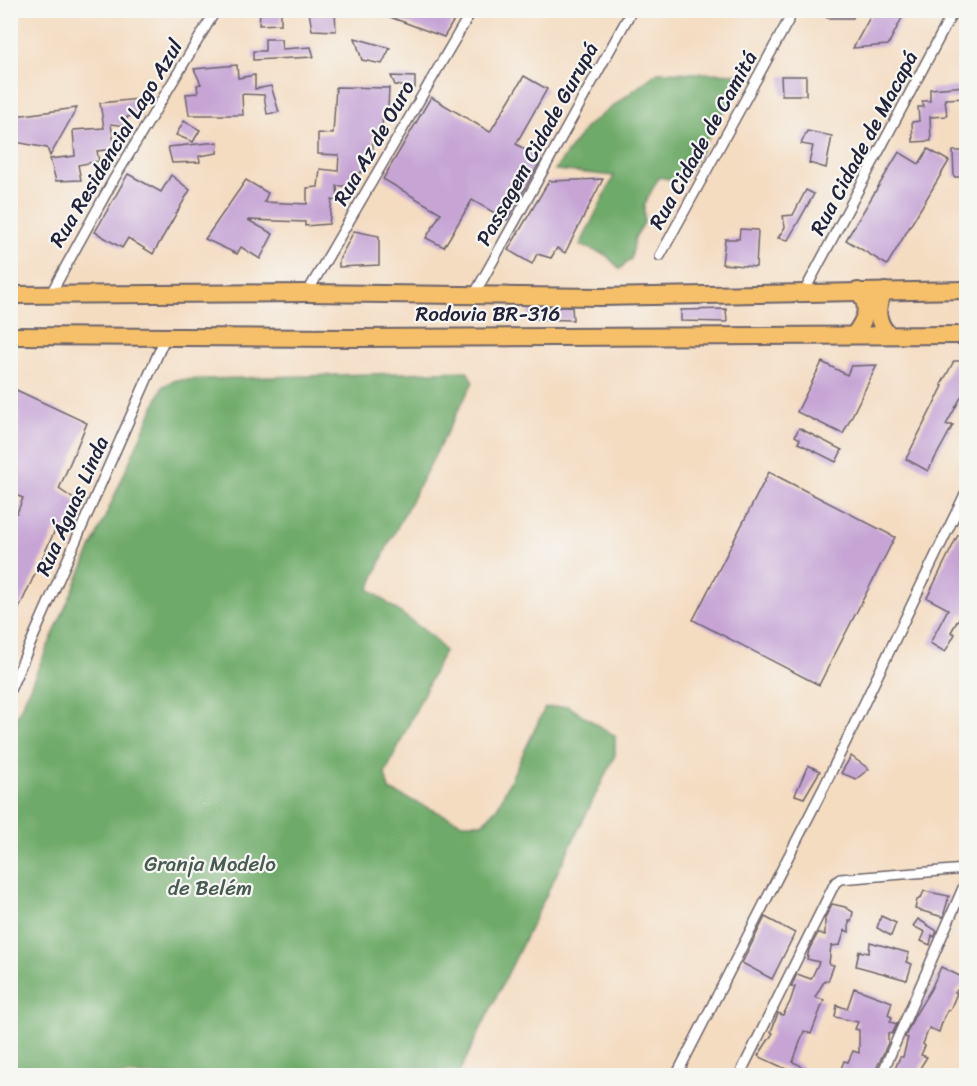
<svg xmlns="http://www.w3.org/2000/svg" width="977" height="1086" viewBox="0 0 977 1086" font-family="Sriracha,sans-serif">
<rect width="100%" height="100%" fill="#f6f6f2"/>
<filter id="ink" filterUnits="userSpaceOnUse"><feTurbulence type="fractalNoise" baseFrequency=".0167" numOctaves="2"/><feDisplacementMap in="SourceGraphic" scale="12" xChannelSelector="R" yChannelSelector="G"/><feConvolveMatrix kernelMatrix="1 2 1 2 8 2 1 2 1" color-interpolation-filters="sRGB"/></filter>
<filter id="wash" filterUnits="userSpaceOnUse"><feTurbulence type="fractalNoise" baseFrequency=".008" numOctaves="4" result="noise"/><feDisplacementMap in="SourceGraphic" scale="24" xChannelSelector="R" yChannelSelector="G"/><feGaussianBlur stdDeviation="1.35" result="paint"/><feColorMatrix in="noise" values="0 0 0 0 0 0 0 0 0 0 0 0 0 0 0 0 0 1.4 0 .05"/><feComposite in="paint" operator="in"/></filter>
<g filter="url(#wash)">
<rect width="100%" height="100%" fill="#f4dcc1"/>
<g fill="#6eaa69" stroke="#486652" stroke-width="1.5">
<polygon points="658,72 745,74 683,182 659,177 644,205 644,223 635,237 631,259 620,269 606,255 580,245 614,176 555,170 586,127"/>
<polygon points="467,371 473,382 387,547 369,589 434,638 444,651 385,774 389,790 462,823 483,823 498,806 545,708 568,706 615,736 615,755 458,1075 11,1075 11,730 163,386 176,380"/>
</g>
<g id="blocks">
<g fill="#c6a5d5">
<polygon points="335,10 336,31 312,30 309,12"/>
<polygon points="371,10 460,10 444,37"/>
<rect x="827" y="10" width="26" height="8"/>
<polygon points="874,10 906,10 888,45 853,48"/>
<polygon points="281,11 281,24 259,25 260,12"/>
<polygon points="355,38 390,48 382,64 362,60"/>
<polygon points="265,39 281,39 282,49 311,47 314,57 253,60 253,51 265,51"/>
<polygon points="237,65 238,78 255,75 255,89 271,86 279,112 267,114 264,95 242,94 243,115 189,115 186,94 198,93 197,85 201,84 194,69"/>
<polygon points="391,76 415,77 415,88 395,85"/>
<polygon points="524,76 547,89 516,144 541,160 507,220 472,200 444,247 426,238 441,213 383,179 431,97 490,132"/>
<polygon points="781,76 806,76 806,95 782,95"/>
<polygon points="966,86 966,98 945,99 947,116 930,117 931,141 913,142 912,122 919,121 918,107 924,107 922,101 930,101 930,89"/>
<polygon points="336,87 389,88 388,108 383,110 382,128 373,136 373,157 365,156 361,173 353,172 351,186 337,186 338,201 332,200 329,224 305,226 305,222 248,220 273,234 260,259 241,247 237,254 205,239 246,180 268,193 264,202 307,204 307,188 318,187 320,169 338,171 339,155 318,154 318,133 333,134"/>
<polygon points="139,99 141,115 127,117 127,126 111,124 115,149 97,151 99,161 78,165 81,180 56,181 50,159 75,156 73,130 104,128 100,103"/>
<polygon points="77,108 50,156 47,148 10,141 10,114 23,115"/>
<polygon points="184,121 200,130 193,142 176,135"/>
<polygon points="807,131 832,136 826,168 809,163 813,146 801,144"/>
<polygon points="218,142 217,153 199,156 200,162 172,163 168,147"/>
<polygon points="928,149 949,161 887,265 846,240 899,152 919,164"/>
<polygon points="953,151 966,151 966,177 954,177"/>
<polygon points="128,174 161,192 171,175 190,190 153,254 128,238 122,248 95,232"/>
<polygon points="603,179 565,253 557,248 551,258 537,254 532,264 508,250 549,181"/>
<polygon points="806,190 814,194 788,240 778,238 785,227 783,216 793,215"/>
<polygon points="740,229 758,230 756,267 722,264 725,239 739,239"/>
<polygon points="354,231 379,236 379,265 339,267 339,260"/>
<polygon points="572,307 573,320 528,319 528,308"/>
<polygon points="726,309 727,322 681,321 681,310"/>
<polygon points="954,361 966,361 966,388 946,425 953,425 928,471 906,459 943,386 941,385"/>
<polygon points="822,362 847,375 851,366 877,365 843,434 797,412"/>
<polygon points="10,387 87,423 59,489 78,502 64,532 56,528 10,628 10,511 17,513 23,498 10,493"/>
<polygon points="799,428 842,450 836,462 798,443 800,439 795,436"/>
<polygon points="769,472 895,537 819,685 693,620"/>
<polygon points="958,535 966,539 966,615 962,613 951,632 955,634 945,652 930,643 948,609 927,598"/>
<polygon points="851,756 869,769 856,779 841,773"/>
<polygon points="808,765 820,771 804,798 795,795"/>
<polygon points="924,891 949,896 943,917 915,909 917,900 921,898"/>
<polygon points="832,904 845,907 853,912 851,922 849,921 849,932 845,930 840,945 831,946 829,964 834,965 828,981 825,980 815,997 824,1000 811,1034 804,1031 793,1062 800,1065 804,1070 799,1075 758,1056 773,1033 771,1032 778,1013 783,1015 790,1002 795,987 791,987 797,974 811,979 819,962 807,959 809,950 818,933 825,935 825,918"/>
<polygon points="881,916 896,923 891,936 877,928"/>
<polygon points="765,917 795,933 772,979 742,963"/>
<polygon points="918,919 937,931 934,937 932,935 930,945 921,941 925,932 913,926"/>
<polygon points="870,942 909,953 906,962 912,964 907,980 856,966 859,951 869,953"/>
<polygon points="941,967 966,979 966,982 955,992 957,993 950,1010 948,1010 944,1017 939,1032 929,1028 923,1044 925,1046 921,1055 927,1057 915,1076 892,1076 900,1057 903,1057 908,1038 905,1037 915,1015 931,989"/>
<polygon points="854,988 892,1002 888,1015 892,1017 890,1022 897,1024 892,1034 888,1033 888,1043 873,1076 858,1076 841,1069 844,1061 848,1062 853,1051 859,1053 859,1030 855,1029 858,1022 835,1017 837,1005 847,1009"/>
</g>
</g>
</g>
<g filter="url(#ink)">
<use href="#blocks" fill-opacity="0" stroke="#6c636a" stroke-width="1.5"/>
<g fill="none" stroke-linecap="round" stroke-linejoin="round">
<defs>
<g id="street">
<polyline points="660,256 794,10"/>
<polyline points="804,292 954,10"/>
<polyline points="307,293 472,10"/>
<polyline points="50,295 114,179 216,10"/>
<polyline points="474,295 632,10"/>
<polyline points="10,690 166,336"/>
<polyline points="676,1076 824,787 966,492"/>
<polyline points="739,1076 835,883 840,879 966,869"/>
<polyline points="881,1076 966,881"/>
</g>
<g id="highway">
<path d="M885 291C875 306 876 322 889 335"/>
<polyline points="10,295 307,293 600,297 966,290"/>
<path d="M854 335C865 320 872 307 858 291"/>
<polyline points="10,336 354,338 966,335"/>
</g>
</defs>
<use href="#street" stroke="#6c636a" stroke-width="12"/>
<use href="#highway" stroke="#6c636a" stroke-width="20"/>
<use href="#street" stroke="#fff" stroke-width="9"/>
<use href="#highway" stroke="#f6c06b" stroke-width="16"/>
</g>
</g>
<g text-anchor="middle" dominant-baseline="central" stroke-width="4.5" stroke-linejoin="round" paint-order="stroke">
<g font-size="21" fill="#22223b" stroke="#f6f6f2">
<text transform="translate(703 140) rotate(-61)">Rua Cidade de Camitá</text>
<text transform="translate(116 143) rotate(-59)">Rua Residencial Lago Azul</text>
<text transform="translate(374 143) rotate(-60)">Rua Az de Ouro</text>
<text transform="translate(864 143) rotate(-62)">Rua Cidade de Macapá</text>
<text transform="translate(537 144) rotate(-61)">Passagem Cidade Gurupá</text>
<text x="488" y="314">Rodovia BR-316</text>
<text transform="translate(72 506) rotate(-66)">Rua Águas Linda</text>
</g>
<g font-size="21" fill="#465b51" stroke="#f6f6f2">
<text x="210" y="864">Granja Modelo<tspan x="210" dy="24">de Belém</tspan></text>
</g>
</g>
<rect width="977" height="1086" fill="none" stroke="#f6f6f2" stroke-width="36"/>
</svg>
